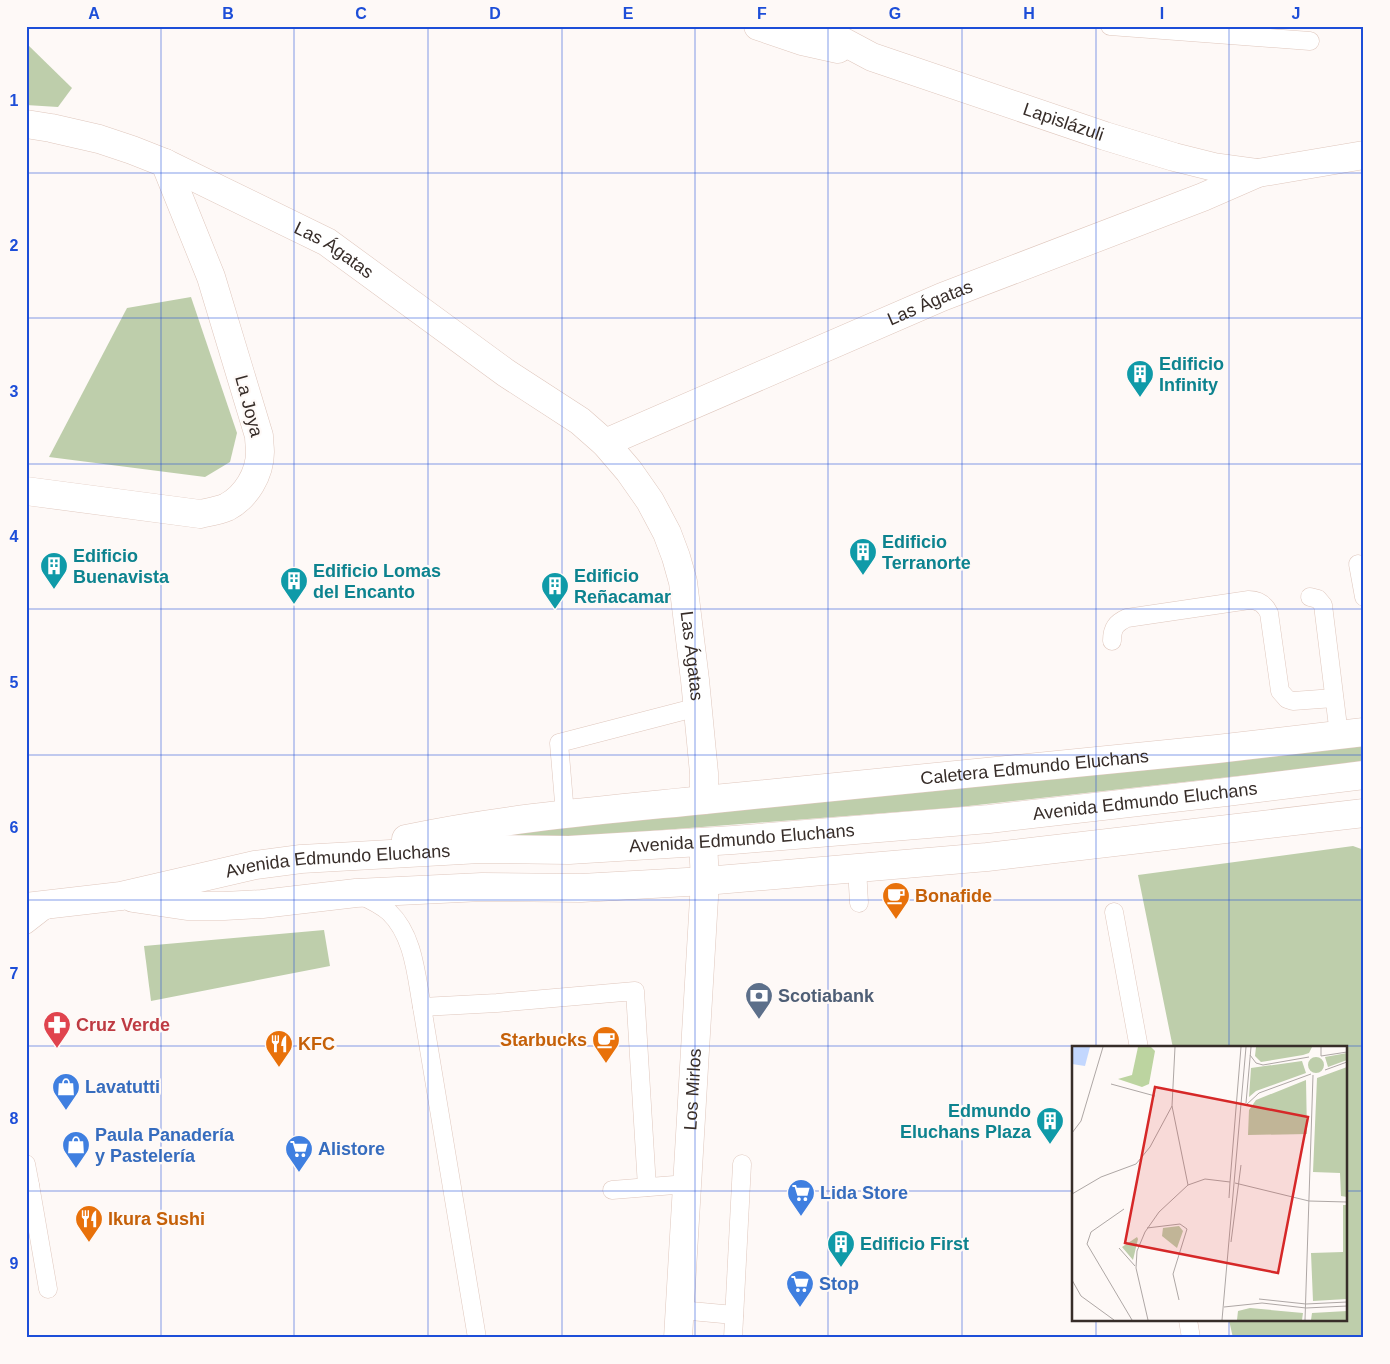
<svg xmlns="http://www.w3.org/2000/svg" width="1390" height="1364" viewBox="0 0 1390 1364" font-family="Arial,sans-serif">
<rect width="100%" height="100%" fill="#fef9f7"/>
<g fill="#beceab">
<polygon points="26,43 72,88 58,107 26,105"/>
<polygon points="191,297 237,433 230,462 205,477 49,457 127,308"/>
<polygon points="1364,745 1364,762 950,808 584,836 460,837 945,790"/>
<polygon points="1353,846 1364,850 1364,1338 1233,1338 1229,1320 1346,1320 1346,1048 1173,1048 1138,875"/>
<polygon points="324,930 330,966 151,1001 144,946"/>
</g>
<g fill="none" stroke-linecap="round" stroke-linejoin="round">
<defs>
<g id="service">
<polyline points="1110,26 1310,41"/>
<polyline points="1358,564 1364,597"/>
<polyline points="1310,597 1318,599 1323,605 1339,735"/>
<path d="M1112 641C1112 628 1116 623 1127 618L1249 600C1260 600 1265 605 1269 613L1280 691 1287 699 1293 701 1334 698"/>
<polyline points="565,814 559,743 698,707"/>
<polyline points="857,868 859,903"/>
<path d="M358 894C369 899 380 904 389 912 414 936 416 975 422 1007L477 1338"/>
<polyline points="1114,912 1139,1048"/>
<polyline points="26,925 44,911 51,908"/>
<polyline points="422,1007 497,1003 635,991 647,1187"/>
<polyline points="26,1164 30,1185 26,1185"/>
<polyline points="30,1185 48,1289"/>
<polyline points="612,1190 687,1184"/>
<polyline points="680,1310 734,1315"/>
<polyline points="1188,1320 1191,1338"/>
<polyline points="733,1338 742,1164"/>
</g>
<g id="minor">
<polyline points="758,26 802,41 838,49"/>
<path id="s1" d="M814 26 872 57 1105 136 1174 157 1214 167 1258 173"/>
<path id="s2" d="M26 124 51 128 99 139 132 150 165 163 327 242 506 373 580 421 605 443 629 471 650 501 667 533 676 557 683 582 695 680 704 773V800L1217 749 1364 732"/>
<path id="s3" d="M605 443 942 297 1203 197 1258 173 1364 155"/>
<path d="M26 491 200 514C209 512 218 511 227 507 246 497 260 474 260 452 260 447 259 442 259 436L211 277 165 163"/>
</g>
<g id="tertiary">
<path id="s4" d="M678 1338 705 881 703 842"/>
</g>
<g id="primary">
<path d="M406 839C504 818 605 810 704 800"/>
<polyline points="133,898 187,906 224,906 262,904 356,893 482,887 581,888 705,881 987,857 1364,813"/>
<path id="s5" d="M26 907 121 896 255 865 301 859 480 849 569 850 733 840 989 819 1226 792 1364 775"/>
</g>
</defs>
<use href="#service" stroke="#dfc7bd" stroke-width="19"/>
<use href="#minor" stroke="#dfc7bd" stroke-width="29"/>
<use href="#tertiary" stroke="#dfc7bd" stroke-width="29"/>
<use href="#primary" stroke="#dfc7bd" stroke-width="29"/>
<use href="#service" stroke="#fff" stroke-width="18"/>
<use href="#minor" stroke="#fff" stroke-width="28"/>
<use href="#tertiary" stroke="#fff" stroke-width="28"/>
<use href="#primary" stroke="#fff" stroke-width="28"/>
</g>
<path fill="none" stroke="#1d4ed8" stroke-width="1" stroke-opacity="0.55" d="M161 26V1338M294 26V1338M428 26V1338M562 26V1338M695 26V1338M828 26V1338M962 26V1338M1096 26V1048M1229 26V1048M26 173H1364M26 318H1364M26 464H1364M26 609H1364M26 755H1364M26 900H1364M26 1046H1364M26 1191H1074M1346 1191H1364M1096 1320V1338M1229 1320V1338"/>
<defs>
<symbol id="building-pin" viewBox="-11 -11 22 30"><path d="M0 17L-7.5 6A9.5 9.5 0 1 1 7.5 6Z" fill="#0f9aa8" stroke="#fef9f7"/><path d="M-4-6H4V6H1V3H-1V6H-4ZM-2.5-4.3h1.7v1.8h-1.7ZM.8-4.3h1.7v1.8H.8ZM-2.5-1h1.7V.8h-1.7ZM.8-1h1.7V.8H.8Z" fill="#fff"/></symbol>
<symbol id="cafe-pin" viewBox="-11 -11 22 30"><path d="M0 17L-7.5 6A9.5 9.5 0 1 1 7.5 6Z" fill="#e8710a" stroke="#fef9f7"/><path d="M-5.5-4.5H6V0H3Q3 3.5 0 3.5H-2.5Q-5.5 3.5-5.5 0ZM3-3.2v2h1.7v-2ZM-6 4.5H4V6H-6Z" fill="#fff"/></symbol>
<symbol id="bank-pin" viewBox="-11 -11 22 30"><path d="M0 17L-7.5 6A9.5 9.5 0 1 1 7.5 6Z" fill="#5c6f8a" stroke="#fef9f7"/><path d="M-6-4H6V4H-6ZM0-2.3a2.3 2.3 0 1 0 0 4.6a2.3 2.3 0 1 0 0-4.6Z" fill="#fff"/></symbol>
<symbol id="pharmacy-pin" viewBox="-11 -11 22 30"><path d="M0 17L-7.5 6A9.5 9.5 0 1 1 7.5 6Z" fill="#e0444e" stroke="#fef9f7"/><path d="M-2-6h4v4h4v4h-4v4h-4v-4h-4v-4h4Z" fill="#fff"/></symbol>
<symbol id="restaurant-pin" viewBox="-11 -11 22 30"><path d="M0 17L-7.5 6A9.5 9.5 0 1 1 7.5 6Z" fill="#e8710a" stroke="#fef9f7"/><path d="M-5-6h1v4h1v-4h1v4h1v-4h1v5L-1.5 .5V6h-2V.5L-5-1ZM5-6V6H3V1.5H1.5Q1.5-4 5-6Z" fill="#fff"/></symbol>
<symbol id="shop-pin" viewBox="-11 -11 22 30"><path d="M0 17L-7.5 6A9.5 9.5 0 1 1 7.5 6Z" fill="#3f7fe0" stroke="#fef9f7"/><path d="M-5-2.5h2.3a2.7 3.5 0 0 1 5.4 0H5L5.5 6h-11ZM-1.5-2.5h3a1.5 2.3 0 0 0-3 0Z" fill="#fff"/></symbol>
<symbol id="supermarket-pin" viewBox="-11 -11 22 30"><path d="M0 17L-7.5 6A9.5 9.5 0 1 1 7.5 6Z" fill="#3f7fe0" stroke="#fef9f7"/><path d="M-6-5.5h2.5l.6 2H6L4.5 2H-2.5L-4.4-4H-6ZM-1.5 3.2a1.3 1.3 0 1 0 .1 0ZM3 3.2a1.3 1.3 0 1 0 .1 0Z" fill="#fff"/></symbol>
</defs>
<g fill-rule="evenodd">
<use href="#building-pin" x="1124" y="358" width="32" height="43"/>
<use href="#building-pin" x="847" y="536" width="32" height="43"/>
<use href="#building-pin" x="38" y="550" width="32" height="43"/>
<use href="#building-pin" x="278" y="565" width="32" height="43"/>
<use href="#building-pin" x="539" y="570" width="32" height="43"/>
<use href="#cafe-pin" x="880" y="880" width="32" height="43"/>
<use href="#bank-pin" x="743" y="980" width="32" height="43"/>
<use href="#pharmacy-pin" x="41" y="1009" width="32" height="43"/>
<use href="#cafe-pin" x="590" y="1024" width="32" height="43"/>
<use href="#restaurant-pin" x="263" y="1028" width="32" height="43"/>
<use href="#shop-pin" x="50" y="1071" width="32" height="43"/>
<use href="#building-pin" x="1034" y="1105" width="32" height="43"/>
<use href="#shop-pin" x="60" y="1129" width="32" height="43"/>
<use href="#supermarket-pin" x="283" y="1133" width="32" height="43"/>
<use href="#supermarket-pin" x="785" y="1177" width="32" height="43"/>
<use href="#restaurant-pin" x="73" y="1203" width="32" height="43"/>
<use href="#building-pin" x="825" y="1228" width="32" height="43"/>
<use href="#supermarket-pin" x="784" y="1268" width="32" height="43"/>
</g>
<g text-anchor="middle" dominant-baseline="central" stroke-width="4.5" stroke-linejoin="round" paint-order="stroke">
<g font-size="18" fill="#372d29" stroke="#fef9f7">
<text stroke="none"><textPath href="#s1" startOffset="268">Lapislázuli</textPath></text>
<text stroke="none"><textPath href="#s2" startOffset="335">Las Ágatas</textPath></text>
<text stroke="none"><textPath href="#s3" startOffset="354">Las Ágatas</textPath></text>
<text transform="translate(249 406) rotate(75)">La Joya</text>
<text stroke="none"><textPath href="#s2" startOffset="904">Las Ágatas</textPath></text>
<text stroke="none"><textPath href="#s2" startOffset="1381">Caletera Edmundo Eluchans</textPath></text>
<text stroke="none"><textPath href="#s5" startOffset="1126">Avenida Edmundo Eluchans</textPath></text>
<text stroke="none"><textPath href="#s5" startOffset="721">Avenida Edmundo Eluchans</textPath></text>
<text stroke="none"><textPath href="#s5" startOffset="316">Avenida Edmundo Eluchans</textPath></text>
<text stroke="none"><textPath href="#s4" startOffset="249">Los Mirlos</textPath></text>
</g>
<g font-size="18" font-weight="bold" fill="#0d838f" stroke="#fef9f7" text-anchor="start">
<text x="1159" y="364">Edificio<tspan x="1159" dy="21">Infinity</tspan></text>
<text x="882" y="542">Edificio<tspan x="882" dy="21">Terranorte</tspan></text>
<text x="73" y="556">Edificio<tspan x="73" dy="21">Buenavista</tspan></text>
<text x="313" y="571">Edificio Lomas<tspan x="313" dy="21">del Encanto</tspan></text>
<text x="574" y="576">Edificio<tspan x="574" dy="21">Reñacamar</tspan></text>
<text x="1031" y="1111" text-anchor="end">Edmundo<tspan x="1031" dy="21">Eluchans Plaza</tspan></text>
<text x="860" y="1244">Edificio First</text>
</g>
<g font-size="18" font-weight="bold" fill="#c56008" stroke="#fef9f7" text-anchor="start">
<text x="915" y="896">Bonafide</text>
<text x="587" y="1040" text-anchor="end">Starbucks</text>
<text x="298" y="1044">KFC</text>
<text x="108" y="1219">Ikura Sushi</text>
</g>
<g font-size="18" font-weight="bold" fill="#4e5e75" stroke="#fef9f7" text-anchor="start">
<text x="778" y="996">Scotiabank</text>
</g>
<g font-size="18" font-weight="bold" fill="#be3a42" stroke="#fef9f7" text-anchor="start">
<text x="76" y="1025">Cruz Verde</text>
</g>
<g font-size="18" font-weight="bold" fill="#366cbe" stroke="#fef9f7" text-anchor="start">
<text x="85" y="1087">Lavatutti</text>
<text x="95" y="1135">Paula Panadería<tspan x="95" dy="21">y Pastelería</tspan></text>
<text x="318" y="1149">Alistore</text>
<text x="820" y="1193">Lida Store</text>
<text x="819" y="1284">Stop</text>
</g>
</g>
<g transform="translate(1072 1046)">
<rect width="275" height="275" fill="#fef9f7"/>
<path d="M184 1H240L237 7 231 9 189 16 183 10ZM275 7V14L256 21 253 11ZM236 19a8 8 0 1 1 16 0a8 8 0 1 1-16 0ZM230 15 234 27 184 45 177 51 179 22ZM275 21V151L269 150 268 127 241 126 245 32ZM234 34 235 88 176 89 177 64 184 54ZM271 159H275V253L241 255 239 207 271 206ZM107 180 111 185 105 202 90 190 91 182ZM65 191 66 193 61 214 50 201ZM178 262 231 267 230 274H165L166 265ZM275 265V274H239L240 267Z" fill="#beceab"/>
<path d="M66 1H79L83 5 77 38 70 41 46 33 60 29Z" fill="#bcd4a0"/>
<path d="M0 1H18L13 20 0 18Z" fill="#c3d7fe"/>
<path fill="none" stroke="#aea7a5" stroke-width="1" d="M103 1 100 60 116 139M249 1V10L275 6M178 9 184 17 191 19 237 11M253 24 275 16M39 38 83 50M174 57 179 1M174 59 187 47 239 28M0 87 9 75 31 1M163 137 237 155 275 156M0 148 29 131 64 118 78 101 100 60M157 152 158 136M52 163 19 186 15 198 60 274M75 182 108 178 115 183 101 228 107 254M159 196 169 119M47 202 63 220M0 234 9 250 42 274M187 253 234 258 275 256M152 261 190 257 234 262 275 260M76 274 64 222 65 205 73 186 87 166 116 139 133 133 158 136 169 1M150 274 174 1M233 274 241 29"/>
<path fill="#d62828" fill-opacity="0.15" stroke="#d62828" stroke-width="2.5" d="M83 41 236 71 206 227 53 197Z"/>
<rect width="275" height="275" fill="none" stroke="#372d29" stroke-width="2.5"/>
</g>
<rect width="1390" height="1364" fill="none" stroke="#fef9f7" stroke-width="55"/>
<rect x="28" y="28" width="1334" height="1308" fill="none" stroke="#1d4ed8" stroke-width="2"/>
<g font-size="16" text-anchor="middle" font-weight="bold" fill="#1d4ed8">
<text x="94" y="19">A</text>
<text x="228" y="19">B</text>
<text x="361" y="19">C</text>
<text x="495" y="19">D</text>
<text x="628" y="19">E</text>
<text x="762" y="19">F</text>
<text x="895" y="19">G</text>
<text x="1029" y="19">H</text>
<text x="1162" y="19">I</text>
<text x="1296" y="19">J</text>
<text x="14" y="106">1</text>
<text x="14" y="251">2</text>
<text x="14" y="397">3</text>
<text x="14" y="542">4</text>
<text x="14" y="688">5</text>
<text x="14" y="833">6</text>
<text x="14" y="979">7</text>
<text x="14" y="1124">8</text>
<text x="14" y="1269">9</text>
</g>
</svg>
